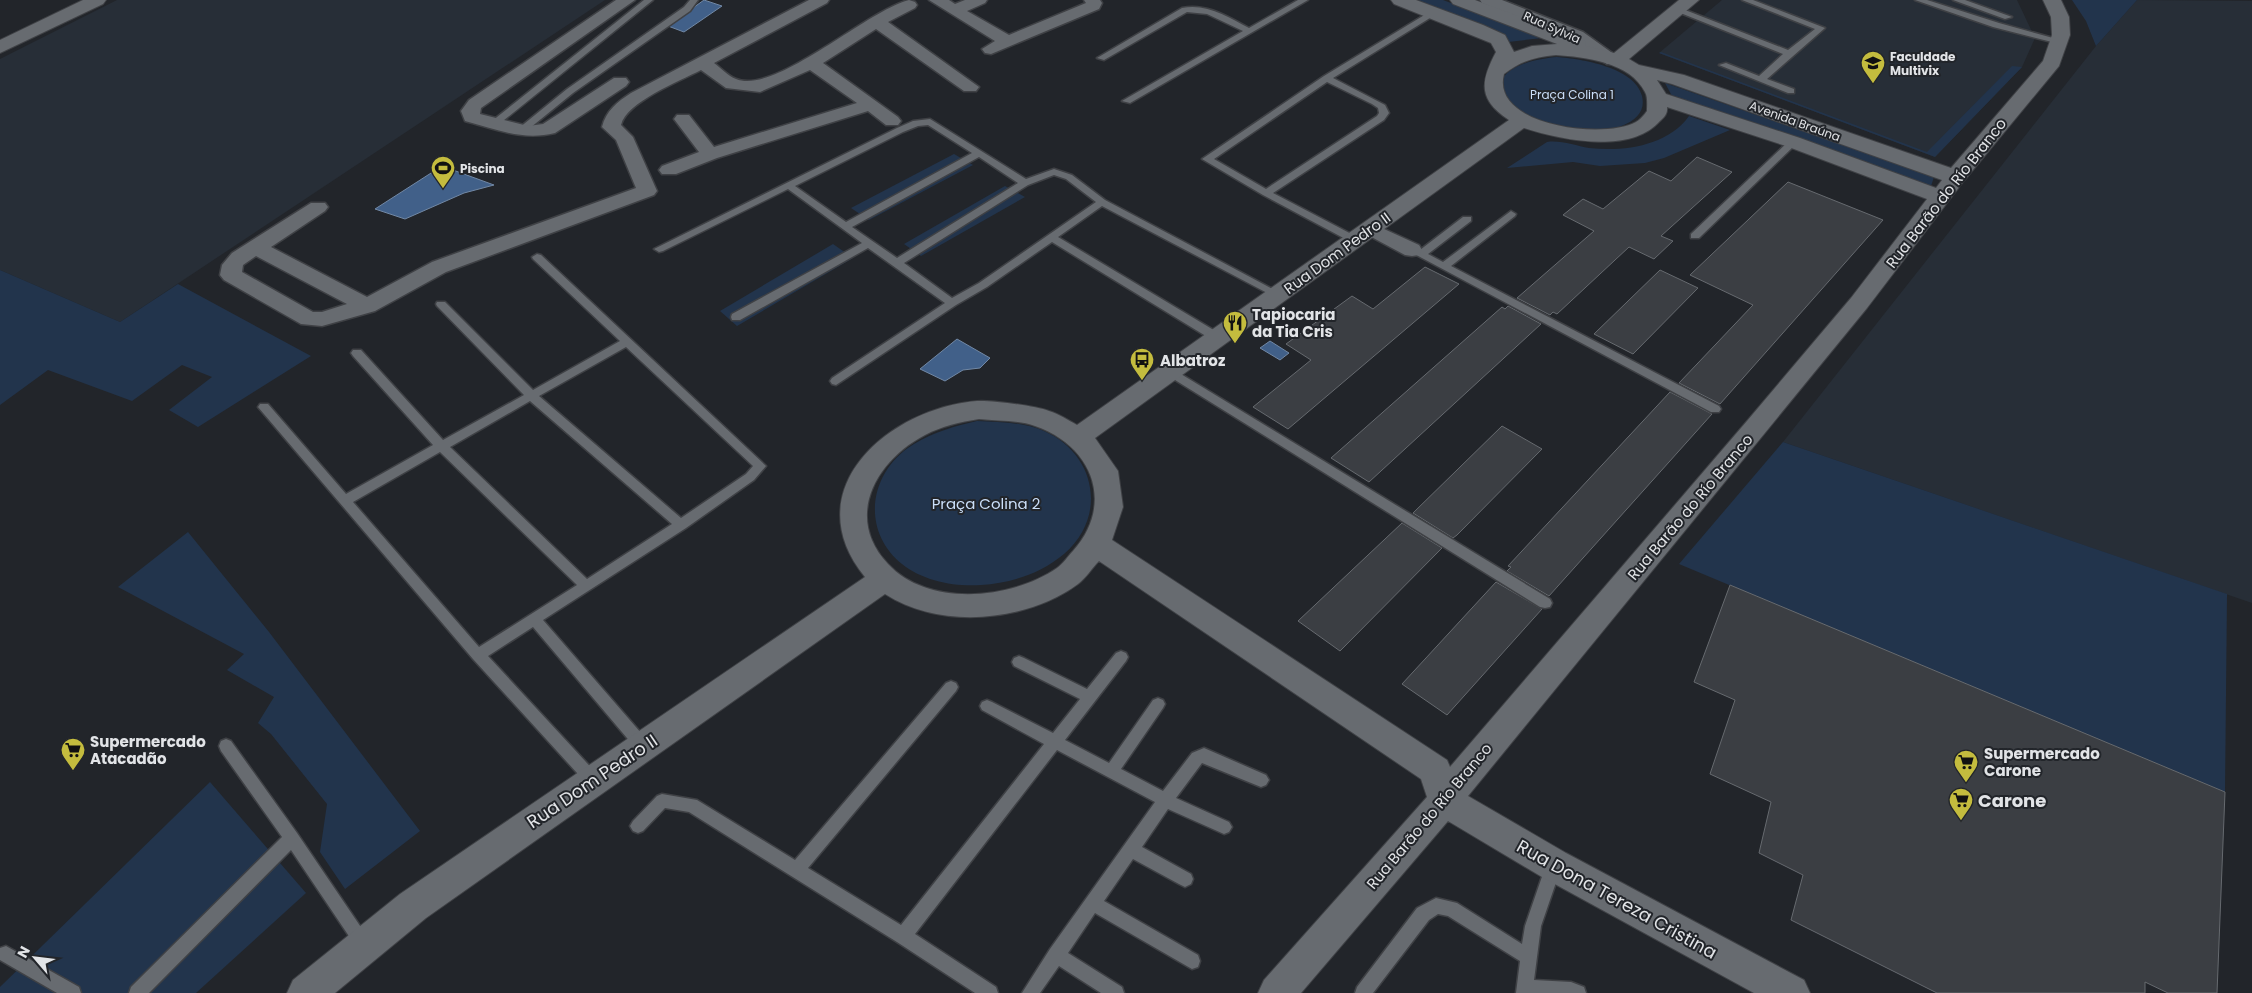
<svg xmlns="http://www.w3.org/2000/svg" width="2252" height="993" viewBox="0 0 2252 993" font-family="Poppins,sans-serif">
<rect width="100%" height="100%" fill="#22252a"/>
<g fill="#272e37">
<polygon points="117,0 605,0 120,322 0,270 0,59"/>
<polygon points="1722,0 2017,0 2035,38 2022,67 1935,157 1659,53"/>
<polygon points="2137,0 2252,1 2252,603 1783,442 2096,46"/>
</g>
<g fill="#22344c">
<polygon points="1414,0 1443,0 1542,38 1508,42"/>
<polygon points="2072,0 2137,0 2096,46 2086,21"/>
<polygon points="1661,52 1927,152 2012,66 2022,67 1935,157 1659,53"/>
<path d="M1557 57C1581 59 1635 67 1642 96 1650 128 1596 134 1575 131 1568 129 1560 127 1553 125 1539 121 1523 117 1512 106 1479 71 1531 59 1557 57Z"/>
<polygon points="1665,83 1934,177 1930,189 1672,96"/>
<path d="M1689 116 1730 130 1664 158 1645 163 1600 166 1573 162 1507 168 1547 142C1561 140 1576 146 1589 148 1623 152 1668 146 1689 116Z"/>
<polygon points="954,154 973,165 869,220 851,208"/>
<polygon points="1005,186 1025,197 921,256 904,244"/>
<polygon points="833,244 853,258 737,326 720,311"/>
<polygon points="0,270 120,322 178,284 311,356 198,427 169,410 212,377 182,365 132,401 48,370 0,405"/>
<path d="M977 421C1000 422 1023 422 1044 431 1096 454 1108 516 1064 554 1040 574 1011 583 981 585 955 587 923 581 902 564 860 530 869 471 914 444 934 432 955 426 977 421Z"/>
<polygon points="1783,442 2227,594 2225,792 1679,564"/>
<polygon points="188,532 269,632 420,831 345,889 320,852 327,804 271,734 258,723 274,697 227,670 244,654 118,587"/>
<polygon points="210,782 306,893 196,993 0,993 0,987"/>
</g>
<g fill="#416089" stroke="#7188a5">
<polygon points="704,0 722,6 684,32 668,26"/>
<polygon points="442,166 494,185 464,193 405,219 375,209"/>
<polygon points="957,339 990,358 980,368 963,370 945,381 920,369"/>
<polygon points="1270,341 1289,353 1280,360 1260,348"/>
</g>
<g fill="#3b3e43" stroke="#666a6f">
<polygon points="1697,157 1732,172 1661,236 1673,241 1654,259 1629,247 1557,314 1553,312 1550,315 1517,298 1594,231 1563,215 1583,199 1603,209 1649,171 1671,181"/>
<polygon points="1788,182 1883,220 1720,404 1679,383 1753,305 1690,275"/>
<polygon points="1425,267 1459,284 1288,429 1253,407 1311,360 1286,344 1352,296 1373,309"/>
<polygon points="1660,270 1698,288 1633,354 1594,334"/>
<polygon points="1508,306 1541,324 1369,482 1331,458 1502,307 1505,309"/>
<polygon points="1670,392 1712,414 1549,596 1507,571 1511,567 1508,566"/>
<polygon points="1502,426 1542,449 1457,535 1453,538 1413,513"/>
<polygon points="1402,523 1442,548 1340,651 1298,621"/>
<polygon points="1496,582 1542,609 1447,715 1402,684"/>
<polygon points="1730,585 2225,792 2217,993 2168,993 2145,982 2145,993 1937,993 1791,920 1803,875 1759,853 1771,802 1710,774 1735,700 1694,682"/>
</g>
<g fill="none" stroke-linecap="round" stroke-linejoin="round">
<defs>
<g id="lane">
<polygon points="644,0 653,0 498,125 492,125 492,121"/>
<polygon points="690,0 698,0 690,11 573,93 525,132 519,132 519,128 567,89 684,7"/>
<path d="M1298 0H1308L1130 103 1122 101 1243 31 1207 14 1187 12 1104 60 1097 58 1182 8C1207 3 1228 17 1249 28Z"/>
<polygon points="1742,0 1753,0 1825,28 1767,79 1794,89 1794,93 1788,93 1719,65 1726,63 1759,76 1783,54 1673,10 1680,8 1788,50 1815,29"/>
<polygon points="1915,0 1927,0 1999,23 2064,41 2060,44 1993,27"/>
<polygon points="1953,0 1965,0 2012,17 2005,19"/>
<path d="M1431 11 1438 13 1333 78 1385 105 1389 113 1384 120 1273 193 1359 238V242H1351L1263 195 1202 159 1324 76ZM1327 82 1372 104 1378 108 1379 113 1377 116 1266 189 1214 159Z"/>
<path d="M930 119 1026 179 1054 169 1072 175 1105 200 1284 295 1283 297H1275L1102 206 1058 237 1222 335 1224 338 1222 341H1214L1052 242 987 287 956 305 836 385 832 384 830 381 832 378 945 303 868 248 740 320H732L731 317 732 314 862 243 788 189 663 251 659 252 654 249 897 128 913 121ZM928 125 972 153 846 222 795 186 903 132 918 126ZM979 157 1018 183 897 258 852 227ZM1054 175 1066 179 1096 202 979 283 952 298 904 263 1028 185Z"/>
<polygon points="1793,139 1798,142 1796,144 1699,238 1691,238 1691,234 1790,140"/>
<polygon points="1511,211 1516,214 1515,216 1451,266 1719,406 1721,409 1719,412 1711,412 1407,250 1412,247 1420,250 1463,217 1471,217 1471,221 1428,254 1443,262"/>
<path d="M537 254 541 255 766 466 754 480 686 528 543 620 648 741 650 746 648 751 643 753 638 751 533 627 488 656 598 775 601 780 598 785 593 787 588 785 473 659 258 407 260 404H268L346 494 433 445 353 356 351 353 353 350H361L443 440 524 395 437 306 436 304 437 302H445L533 390 620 341 533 259 532 257ZM626 347 753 466 746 474 681 518 539 396ZM530 401 672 524 587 579 450 447ZM440 452 577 585 479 647 353 502Z"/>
<polygon points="1171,368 1550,599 1552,603 1550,607 1545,608 1540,607 1167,375 1165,372 1167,369"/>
<polygon points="1121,651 1126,653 1128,657 1126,661 1065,740 1109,763 1153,700 1158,698 1163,700 1165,704 1163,708 1121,769 1163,791 1192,753 1204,748 1266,775 1269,780 1266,785 1261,787 1202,763 1176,798 1229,822 1232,827 1229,832 1224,834 1168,809 1142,847 1191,874 1193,879 1191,884 1185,887 1179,884 1133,859 1104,901 1198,955 1200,961 1198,967 1192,969 1095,913 1068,953 1122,987 1124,993 1101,993 1059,966 1040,993 1022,993 1050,949 1155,802 1057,750 915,934 996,987 998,993 975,993 897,942 689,812 665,808 643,831 638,833 633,831 630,826 633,821 657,796 662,794 697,800 795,860 946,683 951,681 956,683 958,687 956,691 808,868 901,925 1044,744 982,710 980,706 982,702 987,700 992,702 1053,733 1080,699 1014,666 1012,662 1014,658 1019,656 1024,658 1087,689 1116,653"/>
<polygon points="226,739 231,741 297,833 373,945 371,951 365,953 359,951 291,850 149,993 129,993 131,987 282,837 221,751 219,746 221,741"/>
<polygon points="1554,858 1560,860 1562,865 1541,926 1534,980 1571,982 1584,987 1586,993 1516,993 1520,961 1448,916 1438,914 1429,920 1373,993 1355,993 1357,987 1417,908 1436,898 1457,903 1522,944 1525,926 1546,865 1548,860"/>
<polygon points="6,946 79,987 81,993 57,993 0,960 0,948"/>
</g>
<g id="street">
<path d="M616 0H635L481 108 480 114 528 126 543 124 614 78H626L629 82 626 86 555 133C522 141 496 129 465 121L461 111 469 100Z"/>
<path d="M809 0H829L827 3 714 63C721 68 728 76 736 79 775 95 866 11 909 0L915 2 917 5 915 8 888 22 979 87 976 91H964L876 29 823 63 898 117 901 121 898 125H886L868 111 717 158 676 174H662L659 170 662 166 699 152 674 119 677 115H689L714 147 857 103 810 70 760 92 726 88 701 70C680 81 626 102 621 125L633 137 657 191 654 195 446 272 375 311 322 326 301 324 224 280 220 275 222 265 232 253 311 203H325L328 207 325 211 271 247 367 297 432 262 636 188 616 140 602 127C606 111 617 102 631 93ZM256 256 347 304 322 312H313L242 272 243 265Z"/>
<polygon points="929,0 949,0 955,4 965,0 987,0 985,3 967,11 1009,35 1086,3 1084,0 1100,0 1102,3 1099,9 991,54 985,53 982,49 995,41"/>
<polygon points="1480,0 1502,0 1583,32 1622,60 1619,64 1607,64 1571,40 1482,3"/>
<polygon points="1371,223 1419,245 1422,250 1419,255 1412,256 1405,255 1364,233 1361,229 1364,225"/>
</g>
<g id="secondary">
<polygon points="83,0 106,0 103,4 0,53 0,40"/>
<path d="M1391 0H1416L1483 25 1505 35 1514 52 1532 46 1557 44 1453 4 1450 0H1475L1585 41 1586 46 1614 53 1679 0H1699L1629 59 1639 65 1684 75 1951 168 2043 61 2052 35 2051 17 2043 0H2061L2069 17 2070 35 2059 66 1963 182 1867 308 1468 796 1566 853 1804 980 1810 993H1754L1542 877 1448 821 1301 993H1258L1264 980 1427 797 1421 779 1099 561C1092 568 1086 578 1078 584 1027 622 940 630 885 594L426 918 335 993H287L293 980 400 894 865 577C794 490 889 408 977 401 991 400 1036 406 1049 411 1059 414 1068 420 1077 425L1509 120C1478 100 1480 82 1496 52L1491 43 1394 4ZM1556 55C1585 57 1630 62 1645 92 1648 97 1647 106 1647 111 1644 115 1640 120 1636 122 1604 140 1490 126 1504 74 1521 61 1535 57 1556 55ZM1657 80 1672 84 1942 180 1936 188 1800 138 1666 94ZM1667 107 1786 146 1927 199 1851 298 1747 421 1450 767 1447 760 1112 540 1123 507 1118 471 1095 438 1524 128C1561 140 1628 154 1658 123 1663 118 1668 115 1667 107ZM979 419C997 421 1019 420 1035 426 1093 446 1115 504 1073 551 1068 556 1063 564 1057 568 1012 599 929 608 888 564 844 518 875 461 925 435 942 426 960 422 979 419Z"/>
</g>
</defs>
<use href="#lane" stroke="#3f4145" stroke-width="3"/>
<use href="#street" stroke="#3f4145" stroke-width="3"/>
<use href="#secondary" stroke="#3f4145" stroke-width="2"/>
<use href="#lane" fill="#676b70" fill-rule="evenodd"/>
<use href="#street" fill="#676b70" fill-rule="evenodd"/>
<use href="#secondary" fill="#676b70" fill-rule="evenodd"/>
</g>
<defs>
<symbol id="university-pin" viewBox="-11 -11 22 30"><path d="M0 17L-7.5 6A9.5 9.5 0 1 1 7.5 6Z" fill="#c4bc3e" stroke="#22252a"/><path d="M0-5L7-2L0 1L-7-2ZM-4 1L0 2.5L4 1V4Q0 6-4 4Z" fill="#111"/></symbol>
<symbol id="stadium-pin" viewBox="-11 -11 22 30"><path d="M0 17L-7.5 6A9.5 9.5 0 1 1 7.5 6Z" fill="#c4bc3e" stroke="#22252a"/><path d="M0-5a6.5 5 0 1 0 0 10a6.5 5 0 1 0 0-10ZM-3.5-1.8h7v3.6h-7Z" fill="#111"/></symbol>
<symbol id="restaurant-pin" viewBox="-11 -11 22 30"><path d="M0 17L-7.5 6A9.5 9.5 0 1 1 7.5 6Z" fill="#c4bc3e" stroke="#22252a"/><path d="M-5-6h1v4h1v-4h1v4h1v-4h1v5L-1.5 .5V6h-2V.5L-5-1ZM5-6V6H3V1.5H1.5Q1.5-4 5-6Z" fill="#111"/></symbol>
<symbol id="bus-pin" viewBox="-11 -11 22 30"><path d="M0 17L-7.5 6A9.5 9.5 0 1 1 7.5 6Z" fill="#c4bc3e" stroke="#22252a"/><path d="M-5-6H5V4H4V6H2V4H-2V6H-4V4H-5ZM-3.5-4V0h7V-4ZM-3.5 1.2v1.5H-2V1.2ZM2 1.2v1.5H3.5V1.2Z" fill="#111"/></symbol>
<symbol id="supermarket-pin" viewBox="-11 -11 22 30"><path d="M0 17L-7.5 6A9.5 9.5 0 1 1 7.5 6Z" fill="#c4bc3e" stroke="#22252a"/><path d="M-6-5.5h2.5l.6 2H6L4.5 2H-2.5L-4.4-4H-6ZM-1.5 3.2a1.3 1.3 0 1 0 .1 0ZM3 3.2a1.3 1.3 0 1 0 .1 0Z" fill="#111"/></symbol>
</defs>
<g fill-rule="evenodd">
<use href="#university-pin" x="1859" y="49" width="28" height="38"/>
<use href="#stadium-pin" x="429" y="154" width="28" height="38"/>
<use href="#restaurant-pin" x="1221" y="309" width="28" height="38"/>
<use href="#bus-pin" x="1128" y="346" width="28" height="38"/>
<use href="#supermarket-pin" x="59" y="736" width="28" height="38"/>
<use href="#supermarket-pin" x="1952" y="748" width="28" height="38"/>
<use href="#supermarket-pin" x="1947" y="786" width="28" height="38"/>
</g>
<g text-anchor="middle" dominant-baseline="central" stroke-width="4" stroke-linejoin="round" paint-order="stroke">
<g font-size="12" fill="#e2e4e7" stroke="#22252a">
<text transform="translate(1552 27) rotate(24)">Rua Sylvia</text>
<text transform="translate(1795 121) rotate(20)">Avenida Braúna</text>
</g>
<g font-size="12" font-weight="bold" fill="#e2e4e7" stroke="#22252a" text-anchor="start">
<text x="1890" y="56">Faculdade<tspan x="1890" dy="14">Multivix</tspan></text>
<text x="460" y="168">Piscina</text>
</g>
<g font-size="12" fill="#cbdff9" stroke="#22252a">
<text x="1572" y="94">Praça Colina 1</text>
</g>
<g font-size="15" fill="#e2e4e7" stroke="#22252a">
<text transform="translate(1946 193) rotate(-52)">Rua Barão do Río Branco</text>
<text transform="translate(1337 253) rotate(-36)">Rua Dom Pedro II</text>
<text transform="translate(1690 507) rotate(-50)">Rua Barão do Río Branco</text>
<text transform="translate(1429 816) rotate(-50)">Rua Barão do Río Branco</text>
</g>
<g font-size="15" font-weight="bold" fill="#e2e4e7" stroke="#22252a" text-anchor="start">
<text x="1252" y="314">Tapiocaria<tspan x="1252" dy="17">da Tia Cris</tspan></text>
<text x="1160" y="360">Albatroz</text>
<text x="90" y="741">Supermercado<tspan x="90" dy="17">Atacadão</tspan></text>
<text x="1984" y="753">Supermercado<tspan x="1984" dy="17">Carone</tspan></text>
</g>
<g font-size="15" fill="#cbdff9" stroke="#22252a">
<text x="986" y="503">Praça Colina 2</text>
</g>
<g font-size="18" fill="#e2e4e7" stroke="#22252a">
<text transform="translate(592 781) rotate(-34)">Rua Dom Pedro II</text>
<text transform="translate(1617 899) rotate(29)">Rua Dona Tereza Cristina</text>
</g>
<g font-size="18" font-weight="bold" fill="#e2e4e7" stroke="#22252a" text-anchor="start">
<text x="1978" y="800">Carone</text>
</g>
</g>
<g transform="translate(35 958) rotate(298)" stroke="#22252a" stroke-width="4" paint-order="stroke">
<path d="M0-4L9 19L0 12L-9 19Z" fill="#e2e4e7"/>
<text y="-8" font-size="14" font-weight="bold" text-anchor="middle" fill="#e2e4e7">N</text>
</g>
</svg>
